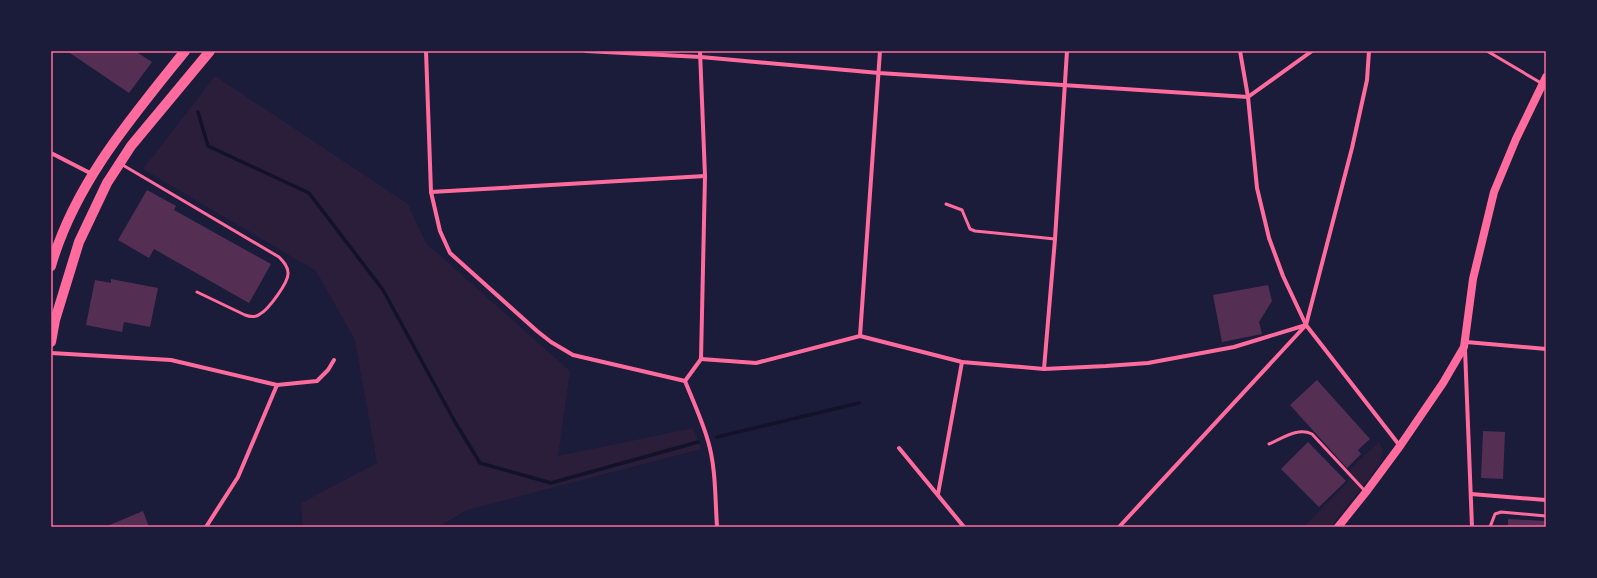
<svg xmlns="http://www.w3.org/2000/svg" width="1597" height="578" viewBox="0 0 1597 578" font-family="'Nunito Sans',sans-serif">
<rect width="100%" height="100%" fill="#1b1b3a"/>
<g fill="#2a1e3b">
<polygon points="215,76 408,204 426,243 570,371 558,456 693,428 701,449 467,510 438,527 303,527 301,503 377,463 355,340 316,271 143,169"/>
<polygon points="1379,442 1383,450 1379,465 1331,527 1304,527 1350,480 1345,474"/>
</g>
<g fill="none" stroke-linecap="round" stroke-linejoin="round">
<g stroke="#12122b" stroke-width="3.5">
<polyline points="198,112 208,146 309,193 383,290 455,422 480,463 551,483 698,442"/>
<polyline points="717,437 859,403"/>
</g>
</g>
<g fill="#542f53">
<polygon points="67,51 135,51 152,62 129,93"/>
<polygon points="147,190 176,206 174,210 271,264 249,303 154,249 149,258 118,240"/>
<polygon points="111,279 158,288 150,327 124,322 122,332 86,325 95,280 111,283"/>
<polygon points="1268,285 1272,301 1259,322 1262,334 1222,342 1213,295"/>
<polygon points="1317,380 1370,439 1358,450 1361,454 1347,468 1290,405"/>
<polygon points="1483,431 1505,432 1503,479 1481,478"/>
<polygon points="1308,442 1346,481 1319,507 1281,469"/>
<polygon points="143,511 149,527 105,527"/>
<polygon points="1508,519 1546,521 1546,527 1508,527"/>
</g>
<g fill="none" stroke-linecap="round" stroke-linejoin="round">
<g stroke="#ff6b9d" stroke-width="3">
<polyline points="1487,51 1541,83"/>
<path d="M121 164 279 257C283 261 288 266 288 273 289 282 268 310 260 314 255 318 250 317 245 315L197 292"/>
<polyline points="946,204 962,210 970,229 975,231 1055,239"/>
<path d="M1269 444C1283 438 1298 427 1312 434L1365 491"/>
<polyline points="1490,527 1495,514 1501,512 1546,516"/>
</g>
<g stroke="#ff6b9d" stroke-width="4">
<polyline points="426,51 431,192 440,231 450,253 537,331 551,342 573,355 685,381 701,359"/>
<polyline points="586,51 701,57 879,73 1248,97 1312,51"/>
<polyline points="700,51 705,176 701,359"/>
<polyline points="1240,51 1248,97 1257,188 1269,238 1283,276 1306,325 1400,446"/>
<polyline points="51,153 92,174"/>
<polyline points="431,192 705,176"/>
<polyline points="860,336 880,51"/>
<polyline points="1466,342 1546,349"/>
<polyline points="1465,349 1472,527"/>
<polyline points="51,353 171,360 277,385 317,381 328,370 334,360"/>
<polyline points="701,359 756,363 860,336 962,362 1044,369 1106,366 1148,363 1234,347 1306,325"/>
<polyline points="1044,369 1055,239 1067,51"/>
<path d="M685 381C693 401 702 420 708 441 716 468 715 498 717 526"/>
<polyline points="899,448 964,527"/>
<polyline points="938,494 962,362"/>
<polyline points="1471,494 1546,500"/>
<polyline points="206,527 238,477 277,385"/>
<polyline points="1119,527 1306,325 1352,148 1367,80 1369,51"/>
</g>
<polyline stroke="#ff6b9d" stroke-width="8" points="1338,527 1366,492 1400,446 1443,383 1464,347 1473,279 1494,192 1516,139 1546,77"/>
<g stroke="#ff6b9d" stroke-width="10">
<path d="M51 266C75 183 132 117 185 51"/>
<polyline points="51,342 55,320 79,242 107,183 131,146 210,51"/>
</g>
</g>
<rect width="1597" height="578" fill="none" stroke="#1b1b3a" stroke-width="104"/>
<rect x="52" y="52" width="1493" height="474" fill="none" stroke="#ff6b9d" stroke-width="1.5"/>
</svg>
